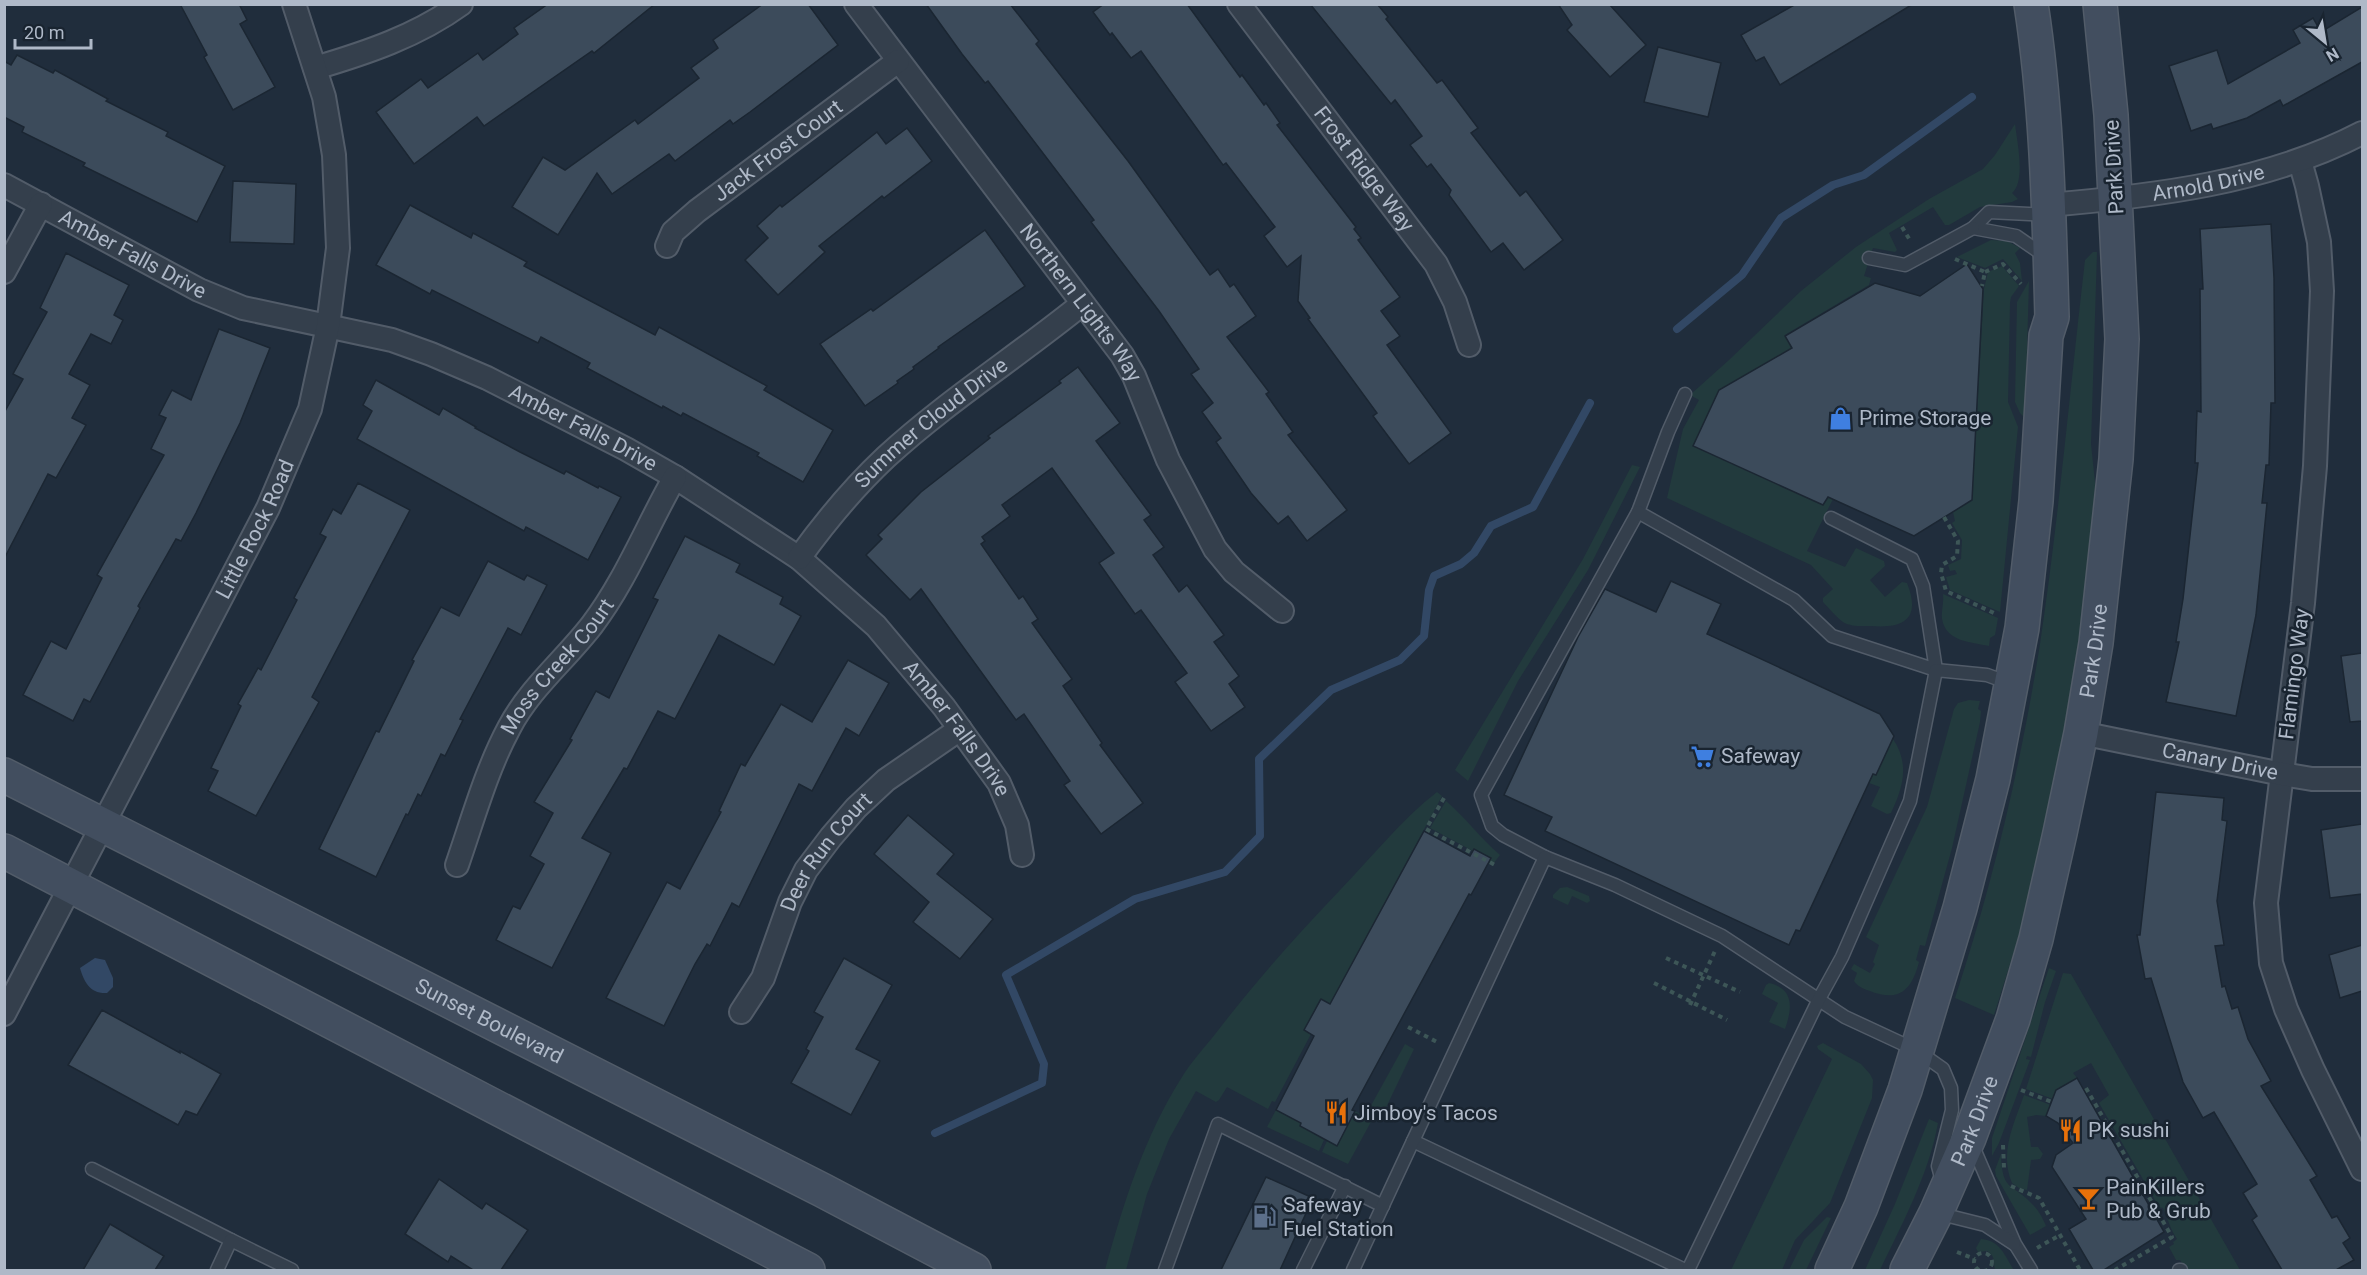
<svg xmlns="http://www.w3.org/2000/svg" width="2367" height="1275" viewBox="0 0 2367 1275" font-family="Roboto,sans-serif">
<rect width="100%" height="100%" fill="#202d3c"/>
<g fill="#223a3d">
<path d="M2015 124C2017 141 2026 182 2012 193L2018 199 2012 202 1980 207 1949 225H1945L1933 207 1889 233 1897 250 1895 252 1873 248 1864 276 1871 278 1869 285 1785 335 1792 348 1719 390 1693 446 1823 505 1828 497 1833 499 1807 551 1845 567 1856 548 1884 561 1885 566 1870 580 1885 597 1902 582 1907 583C1921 618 1905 629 1871 626 1862 626 1851 627 1843 622 1836 617 1829 608 1823 602V598L1833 589 1811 565 1667 498 1683 429 1699 400 1690 395 1729 360 1801 291 1856 247 1929 199 1983 169 1995 155Z"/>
<polygon points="1991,240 2007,241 2020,248 2015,253 2020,263 2022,281 2003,259 1985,268 1957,257"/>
<path d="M2093 252H2097L2091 444 2097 502 2073 702 2023 923 1994 1015 1955 998C1993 883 2021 764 2040 644 2059 517 2070 388 2085 260Z"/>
<polygon points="2002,266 2019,286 2011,297 2010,303 2008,402 2018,427 2000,612 1950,590 1946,577 1957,574 1955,570 1950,571 1948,565 1961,559 1962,540 1952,523 1955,521 1953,512 1972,500 1984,289 1988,272"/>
<polygon points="2029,281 2025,418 2020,413 2015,402 2017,302"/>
<polygon points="1632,465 1640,467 1588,570 1518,681 1468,781 1455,770 1583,559"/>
<path d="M1943 594 1998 618 1995 635 1990 638 1989 646C1971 642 1946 642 1942 619 1941 611 1944 603 1943 594Z"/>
<path d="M1969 700 1980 701 1978 709 1981 711 1980 722 1952 848 1925 946 1920 945 1916 960 1919 962C1912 989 1900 1003 1870 991 1864 989 1858 987 1854 981L1857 973 1851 969 1854 964 1870 973 1875 964 1873 962 1879 945 1866 937 1927 807 1954 709 1958 703Z"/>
<path d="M1893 739C1910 764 1903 788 1891 813L1887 814 1871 806 1880 787 1869 783 1873 774 1876 775Z"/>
<path d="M1437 792 1442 796 1330 1004 1320 999 1304 1030 1311 1034 1275 1102 1272 1101 1268 1109 1227 1087 1219 1100 1216 1102 1196 1091 1169 1139 1147 1194 1126 1270H1105C1123 1204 1145 1135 1182 1077 1192 1061 1205 1047 1216 1033 1255 982 1297 935 1341 889 1373 856 1401 820 1437 792Z"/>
<path d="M1446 801C1466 818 1480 838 1500 855L1493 864 1489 861 1491 858 1474 849 1473 851 1430 828Z"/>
<polygon points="1567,887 1589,896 1590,901 1587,903 1572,896 1568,905 1553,898 1553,895 1560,888"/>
<polygon points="2049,968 2056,971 2045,1002 2031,1057 2027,1056 2026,1059 2030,1060 1999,1143 1992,1156 1992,1138"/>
<path d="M2063 973 2071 974 2240 1270H2186L2180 1260H2176L2169 1247 2174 1244 2173 1242 2177 1239C2170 1229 2168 1219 2163 1208L2159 1207 2099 1103 2109 1095 2091 1063 2073 1073 2077 1078 2057 1090 2053 1099 2026 1089Z"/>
<path d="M1769 983C1795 989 1792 1009 1785 1029L1769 1022 1778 1003 1762 994 1766 985Z"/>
<polygon points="1823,1043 1861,1064 1870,1074 1873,1080 1872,1098 1830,1203 1795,1240 1782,1270 1731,1270 1832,1059 1818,1049 1817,1046"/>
<polygon points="1405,1044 1414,1049 1381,1118 1368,1111"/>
<path d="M2024 1095 2051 1105 2046 1116 2036 1115 2027 1117 2031 1147H2038L2043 1154 2040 1159 2031 1160 2027 1190 2019 1188 2012 1183C1999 1153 2014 1124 2024 1095Z"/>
<polygon points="1276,1110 1301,1123 1300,1126 1324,1140 1319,1151 1267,1127"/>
<polygon points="1355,1111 1372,1120 1348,1164 1322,1152 1327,1141 1337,1146"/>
<path d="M1929 1119 1938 1123C1929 1174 1902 1224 1880 1270H1865L1895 1204Z"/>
<path d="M2001 1154C2002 1194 2013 1182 2034 1206 2039 1211 2043 1219 2046 1226L2030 1235 1996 1176 1995 1170Z"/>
<polygon points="1827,1217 1831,1218 1806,1270 1789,1270 1804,1240"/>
<path d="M1981 1239C2001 1241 2004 1255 2014 1270H1995C1993 1262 1996 1256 1987 1251L1978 1252 1976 1248Z"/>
</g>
<path fill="#324865" d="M95 958 105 960 113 978V987L107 993C90 994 84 982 80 968Z"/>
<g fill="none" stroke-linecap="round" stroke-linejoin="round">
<g stroke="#324865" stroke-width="8">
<polyline points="1677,329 1742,275 1781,218 1833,185 1864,175 1972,97"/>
<polyline points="935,1133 1042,1083 1044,1064 1006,975 1135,899 1225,872 1260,836 1259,759 1331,690 1400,660 1424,636 1429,590 1434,576 1461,564 1474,553 1491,526 1533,507 1590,403"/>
</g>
</g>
<g fill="#3c4b5b" stroke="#1b2632" stroke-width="1.5">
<polygon points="180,4 239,4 247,20 240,24 275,87 233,110 204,57 207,55"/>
<polygon points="548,4 655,4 594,53 592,51 484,126 477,117 414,164 376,112 421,79 428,88 478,53 483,60 518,34 514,28"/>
<polygon points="763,4 808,4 838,45 750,112 733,124 730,120 675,161 669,154 612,194 597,173 558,235 512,207 543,157 565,170 635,120 638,124 699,78 691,68 718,48 713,40"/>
<polygon points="926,4 1010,4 1039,41 1036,44 1128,161 1210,275 1218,269 1230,287 1234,284 1256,316 1227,337 1269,392 1266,394 1293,432 1288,435 1347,510 1307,541 1288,516 1278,524 1251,493 1216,442 1221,438 1202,412 1213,403 1191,374 1199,369 1159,311 1091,222 1094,220 988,81 985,83 962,54"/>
<polygon points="1104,4 1187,4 1240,77 1242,75 1264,105 1266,103 1280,123 1277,125 1356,227 1354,229 1361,238 1358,240 1400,297 1381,311 1400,336 1387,345 1451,433 1409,464 1373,416 1377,413 1308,319 1310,318 1298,301 1301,256 1287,267 1264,236 1275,227 1226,163 1223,165 1141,51 1131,58 1112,33 1110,35 1093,12"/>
<polygon points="1310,4 1377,4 1388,17 1386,19 1437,83 1442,80 1478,128 1471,133 1520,196 1526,191 1563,240 1524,270 1503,243 1491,252 1449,195 1451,190 1431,164 1427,167 1410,145 1422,136 1395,100 1391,104"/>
<polygon points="1558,4 1609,4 1646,45 1610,77 1567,30 1572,25"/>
<polygon points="1796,4 1913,4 1780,85 1764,57 1756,61 1741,35"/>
<polygon points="2362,7 2362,62 2283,106 2280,100 2247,118 2213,129 2211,124 2191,131 2169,66 2217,50 2228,84 2300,43 2293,30 2313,18 2321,32"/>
<polygon points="1658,47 1721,63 1708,117 1644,102"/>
<polygon points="17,55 53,73 55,70 108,99 106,101 168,132 166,136 225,166 197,222 83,166 85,163 22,132 24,127 4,117 4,61 11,65"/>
<polygon points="907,128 932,161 884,198 882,196 819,246 825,252 778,295 745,260 768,238 757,226 780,205 782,207 877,132 886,144"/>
<polygon points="233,181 296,184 294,244 230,242"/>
<polygon points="410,205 471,238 473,233 527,262 524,266 655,335 659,327 767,386 764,390 833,430 803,482 757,456 759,453 683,413 681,416 663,406 662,408 587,368 590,363 541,337 538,343 432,290 430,294 376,265"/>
<polygon points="2271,224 2274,278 2275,403 2271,403 2269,465 2266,465 2262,503 2267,503 2256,615 2236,716 2166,702 2179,642 2176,642 2183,599 2198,463 2195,463 2197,411 2201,412 2200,289 2203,289 2200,229"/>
<polygon points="985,230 1025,286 938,347 939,348 913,367 914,369 897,381 898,383 865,406 820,344 871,309 873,311"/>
<polygon points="66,253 129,285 114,315 123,320 111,344 91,334 69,374 90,385 72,418 86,425 56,478 48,474 4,559 4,413 23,379 13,374 47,312 40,308"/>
<polygon points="1967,264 1983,289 1972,500 1914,536 1828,497 1823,505 1693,446 1719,390 1792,348 1785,336 1875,283 1920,296"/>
<polygon points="219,329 270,348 240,423 196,513 181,541 176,539 138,606 140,608 90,702 84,699 73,721 23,695 51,641 66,649 102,578 97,575 164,455 151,449 166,418 159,415 172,390 191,400"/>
<polygon points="1078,367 1120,423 1096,441 1151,515 1144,520 1164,547 1153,555 1179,592 1187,585 1224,635 1214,642 1239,676 1229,684 1245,707 1211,731 1175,682 1187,673 1141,610 1135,614 1099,563 1114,553 1052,468 1002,505 1010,516 982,537 985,541 981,544 1019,599 1023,596 1038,619 1032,623 1072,679 1063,686 1102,743 1100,745 1143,803 1101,834 1064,785 1070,781 1024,714 1016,720 921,589 910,600 866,555 882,539 878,535 921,492 990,438 988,436 1061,383 1059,381"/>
<polygon points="376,380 439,415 443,408 476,427 475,428 520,452 564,474 566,471 598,488 599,486 621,497 588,560 526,527 524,531 357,439 372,411 363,405"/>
<polygon points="358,483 410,510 312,697 319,702 256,816 208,791 218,771 211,768 241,706 238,704 258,668 261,670 297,600 294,598 326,537 320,534 333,509 341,514"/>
<polygon points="685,536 740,564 736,572 783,597 780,604 801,616 774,665 719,635 675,719 658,711 627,769 624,768 582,838 611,853 552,968 496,940 513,906 520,909 544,864 530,856 553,813 534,802 572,740 570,739 596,691 609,698 658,600 653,598"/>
<polygon points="488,561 524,580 527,575 547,585 521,635 508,628 460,719 463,720 445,756 441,754 421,796 418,794 408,815 406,814 376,877 319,849 376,731 379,732 414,661 412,660 441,607 459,616"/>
<polygon points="1671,581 1721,604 1707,634 1880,714 1894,736 1876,775 1873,774 1800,931 1796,930 1789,945 1545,831 1552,817 1504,795 1578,637 1605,589 1656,612"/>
<polygon points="2362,653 2362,721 2350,722 2341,656"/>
<polygon points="848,660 889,683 859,736 846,728 812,791 799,784 739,907 732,903 710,946 707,944 695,964 664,1026 606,998 667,882 680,889 721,812 719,811 741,764 745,766 781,704 812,722"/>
<polygon points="2156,792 2224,798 2222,820 2227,821 2217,901 2224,945 2215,946 2222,987 2225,986 2232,1009 2238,1007 2248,1039 2271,1081 2261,1086 2317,1176 2310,1180 2332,1218 2337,1216 2350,1238 2343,1243 2354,1260 2336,1270 2282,1270 2252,1220 2257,1216 2243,1193 2257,1184 2214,1112 2203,1118 2183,1082 2151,978 2145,979 2137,935 2140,935"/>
<polygon points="908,815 954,854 937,874 993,919 960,959 913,922 929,902 874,854"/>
<polygon points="2362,824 2362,894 2330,898 2321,830"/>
<polygon points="1424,831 1470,856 1474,849 1491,858 1471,895 1469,894 1352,1110 1355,1111 1337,1146 1300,1126 1301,1123 1276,1110 1314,1036 1304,1030 1321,999 1330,1004"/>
<polygon points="2362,945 2362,991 2340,998 2329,955"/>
<polygon points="844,958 892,985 856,1049 880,1061 851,1115 791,1083 809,1051 806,1049 823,1017 814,1012"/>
<polygon points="102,1010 180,1053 180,1051 221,1074 197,1115 186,1111 178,1125 68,1065"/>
<polygon points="2077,1078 2164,1232 2104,1270 2093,1270 2069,1229 2086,1219 2052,1167 2056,1155 2073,1143 2058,1123 2046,1116 2056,1090"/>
<polygon points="1266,1177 1313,1198 1280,1270 1221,1270"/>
<polygon points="439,1179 482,1209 486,1203 528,1230 501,1270 473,1270 451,1256 448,1262 405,1234"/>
<polygon points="110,1224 164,1256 155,1270 83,1270"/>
</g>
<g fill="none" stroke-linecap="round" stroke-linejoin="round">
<defs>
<g id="service">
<polyline points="2045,256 2016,236 1973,228 1989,212 2047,215"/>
<polyline points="1869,258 1905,265 1973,228"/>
<polyline points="1638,512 1668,432 1685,394"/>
<polyline points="1831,518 1912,559 1923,586 1936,670 1832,636 1794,600 1638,512 1481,795 1492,826 1503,835 1545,857 1615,885 1722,936 1845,1017 1916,1050 1943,1069 1951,1088 1952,1110 1938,1166 1942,1181"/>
<polyline points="1413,1141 1685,1270"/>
<polyline points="1972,1144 2015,1244 2031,1270"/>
<polyline points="92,1169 231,1240"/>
<polyline points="1937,1213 1985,1225 2014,1244"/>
<polyline points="217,1270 231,1240 292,1270"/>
<polyline points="1165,1270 1218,1124 1383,1206"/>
<polyline points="1303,1270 1345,1186"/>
<polyline points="1353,1270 1545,857"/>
<polyline points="1688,1270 1819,999 1842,957 1910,801 1936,670 1987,675 2009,683"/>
<polyline points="2179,1270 2181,1270"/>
</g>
<g id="minor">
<path id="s1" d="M856 4 1122 355 1134 376 1168 460 1215 549 1234 572 1282 611"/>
<path id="s2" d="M1239 4 1436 264 1455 302 1469 345"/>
<path d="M315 68C366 53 417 36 461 4"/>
<polyline points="2300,161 2307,186 2319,242 2322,291 2315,466 2303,603 2266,903 2271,963 2286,1009 2313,1070 2362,1169"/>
<path id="s3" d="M4 185 199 290 243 308 392 340 431 354 487 378 626 449 675 477 799 558 876 626 944 707 999 783 1017 825 1022 855"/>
<path id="s4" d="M2048 205C2155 196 2266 183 2362 133"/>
<path id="s5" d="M667 246 673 232 697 211 898 61"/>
<polyline points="4,272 41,204"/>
<path id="s6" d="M799 558C825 522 854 487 886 457 947 401 1018 356 1082 304"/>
<path id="s7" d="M2081 733 2282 774 2312 779H2362"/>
<path id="s8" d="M457 865C473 819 486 771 509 728 530 688 565 660 592 625 626 580 647 526 675 477"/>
<path id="s9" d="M741 1012 763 978 790 902 806 870 831 837 856 808 886 780 960 729"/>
<path id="s10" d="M4 1014 268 508 310 409 328 326 338 248 334 155 324 97 294 4"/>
</g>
<g id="secondary">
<path id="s11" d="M4 775 822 1190 974 1270"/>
<polyline points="4,851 808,1270"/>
<path d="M1832 1270 1861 1207 1905 1090 1960 908 1993 779 2022 628 2036 501 2046 336 2052 317C2049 213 2047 107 2031 4"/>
<path id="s12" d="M1907 1270 1936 1213 1969 1138 2013 1019 2036 939 2060 833 2081 733 2096 643 2116 459 2122 339 2111 115 2100 4"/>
</g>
</defs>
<use href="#service" stroke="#525c69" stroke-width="15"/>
<use href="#minor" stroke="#525c69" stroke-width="26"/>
<use href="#secondary" stroke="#525c69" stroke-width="36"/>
<g stroke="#3d5657" stroke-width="4" stroke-dasharray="4.5 4.5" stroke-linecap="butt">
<polyline points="1902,227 1911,242"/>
<polyline points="1955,259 1985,272 1982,286"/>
<polyline points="1985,272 2003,264 2021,284"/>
<polyline points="1944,517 1958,541 1957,556 1942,565 1941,573 1946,591 1994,613"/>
<polyline points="1444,798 1426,829 1497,866"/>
<polyline points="1666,958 1740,992"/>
<polyline points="1654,983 1727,1020"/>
<polyline points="1690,1005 1715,951"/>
<polyline points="1408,1027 1439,1043"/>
<polyline points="2086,1088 2172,1237 2115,1270"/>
<polyline points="2021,1090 2052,1102"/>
<polyline points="2003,1145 2004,1168"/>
<polyline points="2011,1186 2039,1198 2080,1270"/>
<polyline points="2037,1248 2060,1235"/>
<polyline points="1957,1252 1975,1259"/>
<circle cx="1983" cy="1262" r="9"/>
</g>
<use href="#service" stroke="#343f4c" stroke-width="12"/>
<use href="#minor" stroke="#343f4c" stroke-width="22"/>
<use href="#secondary" stroke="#424e5f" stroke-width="33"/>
</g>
<defs>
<symbol id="shop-bare" viewBox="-9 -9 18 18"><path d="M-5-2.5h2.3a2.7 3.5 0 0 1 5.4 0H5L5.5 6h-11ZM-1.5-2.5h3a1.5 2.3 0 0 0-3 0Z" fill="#3f7fe0" stroke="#192430" stroke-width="2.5" paint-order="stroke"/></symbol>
<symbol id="supermarket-bare" viewBox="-9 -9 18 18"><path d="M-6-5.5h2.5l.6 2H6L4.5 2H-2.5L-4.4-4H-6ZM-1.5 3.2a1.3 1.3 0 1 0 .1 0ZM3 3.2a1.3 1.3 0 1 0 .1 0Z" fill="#3f7fe0" stroke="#192430" stroke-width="2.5" paint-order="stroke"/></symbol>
<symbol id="restaurant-bare" viewBox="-9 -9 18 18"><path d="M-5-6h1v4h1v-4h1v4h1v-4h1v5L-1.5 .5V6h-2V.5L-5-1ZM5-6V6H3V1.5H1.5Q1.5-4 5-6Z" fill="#e8710a" stroke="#192430" stroke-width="2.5" paint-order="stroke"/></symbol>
<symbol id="bar-bare" viewBox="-9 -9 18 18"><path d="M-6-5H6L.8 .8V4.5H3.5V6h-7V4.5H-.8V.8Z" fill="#e8710a" stroke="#192430" stroke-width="2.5" paint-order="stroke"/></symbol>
<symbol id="fuel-bare" viewBox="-9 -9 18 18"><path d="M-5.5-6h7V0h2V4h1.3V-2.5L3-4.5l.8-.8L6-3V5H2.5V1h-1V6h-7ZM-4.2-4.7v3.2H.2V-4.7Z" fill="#5c6f8a" stroke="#192430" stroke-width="2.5" paint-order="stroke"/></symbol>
</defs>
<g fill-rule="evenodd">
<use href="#shop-bare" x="1824" y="402" width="33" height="33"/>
<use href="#supermarket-bare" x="1686" y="740" width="33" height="33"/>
<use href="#restaurant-bare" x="1320" y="1096" width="33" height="33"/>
<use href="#restaurant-bare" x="2054" y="1114" width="33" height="33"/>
<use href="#bar-bare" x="2072" y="1182" width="33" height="33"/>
<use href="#fuel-bare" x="1248" y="1200" width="33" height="33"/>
</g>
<g text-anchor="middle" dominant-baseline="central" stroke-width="5" stroke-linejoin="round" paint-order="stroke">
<g font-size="21" fill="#afb9c8" stroke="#192430">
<text stroke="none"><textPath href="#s5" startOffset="148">Jack Frost Court</textPath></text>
<text transform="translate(2114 167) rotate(-93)">Park Drive</text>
<text stroke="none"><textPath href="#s2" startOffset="207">Frost Ridge Way</textPath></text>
<text stroke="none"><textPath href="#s4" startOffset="162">Arnold Drive</textPath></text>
<text stroke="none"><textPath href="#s3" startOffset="146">Amber Falls Drive</textPath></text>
<text stroke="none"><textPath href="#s1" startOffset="374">Northern Lights Way</textPath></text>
<text stroke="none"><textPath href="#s6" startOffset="190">Summer Cloud Drive</textPath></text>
<text stroke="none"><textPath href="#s3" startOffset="632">Amber Falls Drive</textPath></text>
<text stroke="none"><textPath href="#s10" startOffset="546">Little Rock Road</textPath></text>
<text stroke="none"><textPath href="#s12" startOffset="650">Park Drive</textPath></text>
<text stroke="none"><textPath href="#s8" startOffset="225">Moss Creek Court</textPath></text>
<text transform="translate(2294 674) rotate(-83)">Flamingo Way</text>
<text stroke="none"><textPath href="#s3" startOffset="1118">Amber Falls Drive</textPath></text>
<text stroke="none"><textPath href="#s7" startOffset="142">Canary Drive</textPath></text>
<text stroke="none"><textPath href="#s9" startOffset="183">Deer Run Court</textPath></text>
<text stroke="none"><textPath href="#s11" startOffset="544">Sunset Boulevard</textPath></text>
<text stroke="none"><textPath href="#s12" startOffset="164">Park Drive</textPath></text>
</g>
<g font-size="21" fill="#afb9c8" stroke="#192430" text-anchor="start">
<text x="1859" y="418">Prime Storage</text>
<text x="1721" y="756">Safeway</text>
<text x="1354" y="1113">Jimboy's Tacos</text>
<text x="2088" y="1130">PK sushi</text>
<text x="2106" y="1187">PainKillers<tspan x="2106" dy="24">Pub &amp; Grub</tspan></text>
<text x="1283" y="1205">Safeway<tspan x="1283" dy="24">Fuel Station</tspan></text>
</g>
</g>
<rect width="2367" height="1275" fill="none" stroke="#afb9c8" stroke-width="12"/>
<g transform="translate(2325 42) rotate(150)" stroke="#192430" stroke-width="4.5" paint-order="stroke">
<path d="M0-4.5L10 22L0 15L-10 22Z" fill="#afb9c8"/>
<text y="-9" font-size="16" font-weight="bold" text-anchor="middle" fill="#afb9c8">N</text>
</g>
<path d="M15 39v9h76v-9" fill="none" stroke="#afb9c8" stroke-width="3"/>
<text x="24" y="39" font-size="18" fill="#afb9c8" stroke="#192430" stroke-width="4.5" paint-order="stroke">20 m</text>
</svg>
